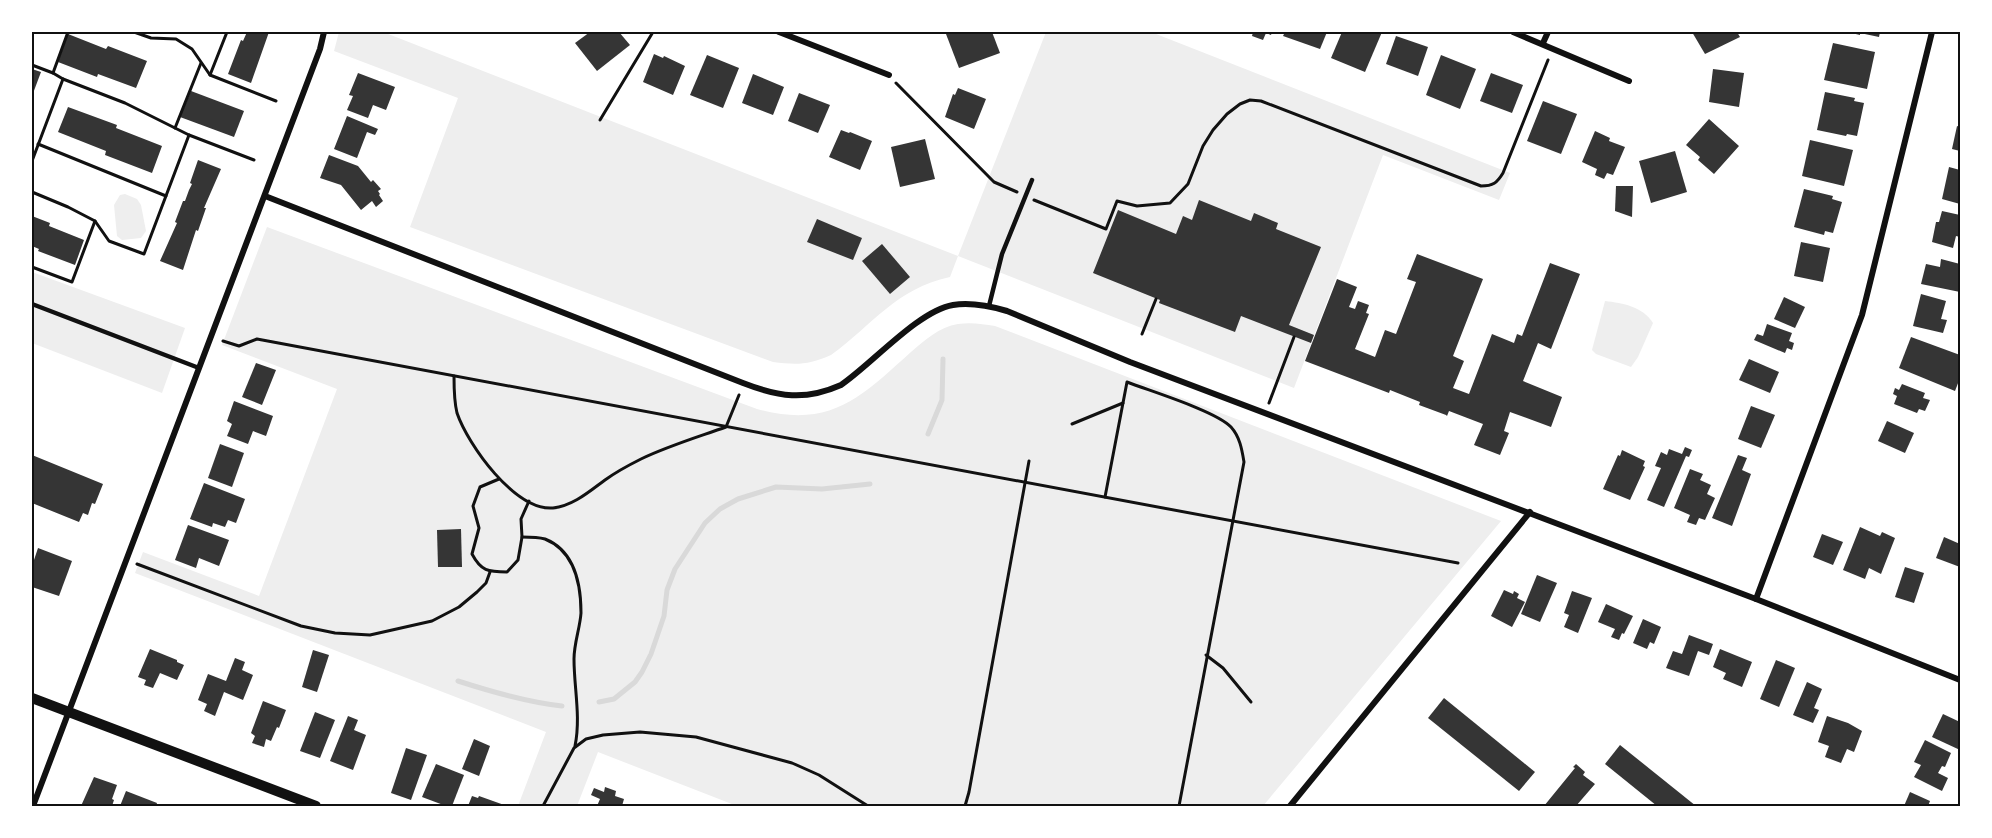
<svg xmlns="http://www.w3.org/2000/svg" width="1992" height="838" viewBox="0 0 1992 838" font-family="'Varela Round',sans-serif">
<rect width="100%" height="100%" fill="#fff"/>
<g fill="#eee">
<path d="M339 32H383L958 256 1046 32H1151L1510 173 1499 200 1383 155 1294 388 958 256 950 277C895 289 874 324 831 355 809 365 796 365 773 362L410 227 458 98 334 51Z"/>
<polygon points="125,194 137,199 141,205 146,231 141,238 122,240 117,236 114,205 120,195"/>
<path d="M267 227 757 409C830 429 860 398 911 352 925 340 939 327 958 324 971 322 983 324 995 326L1501 521 1263 806H737L598 752 577 806H518L546 732 135 573 143 552 259 596 337 389 222 345Z"/>
<polygon points="32,272 185,328 162,393 32,343"/>
<path d="M1605 301C1623 303 1643 307 1653 323L1638 357 1631 367 1596 354 1592 350Z"/>
</g>
<g fill="none" stroke-linecap="round" stroke-linejoin="round">
<g stroke="#d9d9d9" stroke-width="5">
<polyline points="928,434 942,400 943,359"/>
<path d="M458 681C492 692 526 702 562 706"/>
<polyline points="599,702 614,699 635,682 642,672 651,654 664,616 667,590 675,569 705,523 720,509 738,499 776,487 822,489 870,484"/>
</g>
</g>
<g fill="#353535">
<polygon points="247,32 269,32 251,83 228,74 241,40 243,41"/>
<polygon points="590,32 619,32 630,45 597,71 575,43"/>
<polygon points="954,32 992,32 1000,53 959,68 946,34"/>
<polygon points="1253,32 1272,32 1271,35 1266,33 1263,40 1252,36"/>
<polygon points="1285,32 1327,32 1320,49 1283,36"/>
<polygon points="1342,32 1382,32 1365,72 1331,58"/>
<polygon points="1692,32 1737,32 1740,37 1705,54"/>
<polygon points="1847,32 1880,32 1879,37 1860,33 1860,35"/>
<polygon points="68,34 106,49 108,46 147,61 136,88 98,74 97,77 58,62"/>
<polygon points="1396,36 1428,47 1418,76 1386,64"/>
<polygon points="1833,43 1875,52 1867,89 1824,80"/>
<polygon points="654,54 663,58 664,56 685,66 673,95 643,82"/>
<polygon points="707,55 739,68 723,108 690,95"/>
<polygon points="1441,55 1476,69 1460,109 1426,95"/>
<polygon points="32,69 41,72 32,96"/>
<polygon points="1713,69 1744,73 1739,107 1709,102"/>
<polygon points="358,73 395,87 386,110 373,105 368,118 347,110 353,96 349,95"/>
<polygon points="1491,73 1523,85 1512,113 1480,101"/>
<polygon points="753,74 784,87 773,115 742,103"/>
<polygon points="958,88 986,99 974,129 945,117 953,94 955,95"/>
<polygon points="191,91 244,111 234,137 180,117"/>
<polygon points="1825,92 1855,98 1854,101 1864,103 1857,136 1847,134 1846,136 1817,130"/>
<polygon points="799,93 830,105 818,133 788,121"/>
<polygon points="1543,101 1577,114 1561,154 1527,141"/>
<polygon points="68,107 117,125 116,128 162,146 152,173 105,155 106,151 58,132"/>
<polygon points="347,116 378,129 375,135 367,132 357,158 334,149"/>
<polygon points="1709,119 1739,146 1714,174 1698,160 1700,157 1686,145"/>
<polygon points="1957,126 1960,127 1960,151 1952,149"/>
<polygon points="841,130 849,133 850,132 872,141 860,170 829,157"/>
<polygon points="1595,131 1610,138 1609,141 1625,147 1613,175 1607,173 1604,179 1595,175 1597,169 1582,162"/>
<polygon points="925,139 935,179 900,187 891,147"/>
<polygon points="1810,140 1853,150 1844,186 1802,176"/>
<polygon points="1675,151 1687,192 1651,203 1639,161"/>
<polygon points="329,155 358,166 371,182 373,180 381,189 378,191 380,194 379,195 383,201 376,207 372,201 361,210 341,185 320,178"/>
<polygon points="198,160 221,169 204,208 206,208 198,231 196,230 183,270 160,261 177,223 175,222 183,201 185,201 189,190 192,184 190,183"/>
<polygon points="1949,167 1960,170 1960,204 1942,199"/>
<polygon points="1616,186 1633,186 1632,217 1615,211"/>
<polygon points="1804,189 1833,196 1832,199 1842,202 1833,233 1825,231 1824,235 1794,227"/>
<polygon points="1199,200 1251,221 1254,213 1278,223 1276,229 1321,247 1289,325 1314,335 1311,343 1241,316 1235,332 1159,303 1160,300 1093,273 1118,210 1176,234 1183,216 1192,220"/>
<polygon points="1942,211 1960,215 1960,237 1956,236 1953,248 1932,242 1936,222 1939,222"/>
<polygon points="32,216 50,223 49,226 84,240 75,265 38,251 39,249 32,246"/>
<polygon points="817,219 862,238 853,260 807,242"/>
<polygon points="1801,242 1830,248 1823,282 1794,276"/>
<polygon points="882,244 910,277 890,294 862,261"/>
<polygon points="1417,254 1483,279 1453,356 1464,361 1453,388 1469,394 1492,334 1514,343 1517,334 1522,336 1550,263 1580,274 1551,349 1538,343 1523,381 1562,397 1551,427 1510,412 1504,431 1509,433 1500,455 1474,445 1483,424 1449,411 1447,416 1446,415 1419,405 1420,402 1390,390 1389,393 1305,361 1337,279 1357,287 1349,307 1355,309 1358,301 1369,305 1366,313 1369,314 1355,349 1375,357 1385,330 1396,334 1416,282 1407,279"/>
<polygon points="1941,259 1960,264 1960,292 1921,284 1926,264 1940,267"/>
<polygon points="1921,294 1946,301 1941,319 1947,320 1943,333 1913,326"/>
<polygon points="1784,297 1805,307 1795,328 1774,319"/>
<polygon points="1767,324 1792,333 1789,341 1794,343 1792,350 1787,348 1785,353 1754,340 1757,334 1763,336"/>
<polygon points="1911,337 1960,355 1960,378 1955,391 1899,368"/>
<polygon points="1749,359 1779,372 1770,393 1739,380"/>
<polygon points="256,363 276,370 262,405 242,397"/>
<polygon points="1902,384 1925,393 1923,398 1930,400 1925,411 1919,409 1917,413 1894,404 1897,396 1893,394 1895,388 1899,390"/>
<polygon points="234,401 273,416 266,436 253,431 248,444 227,436 232,424 227,421"/>
<polygon points="1751,406 1775,415 1761,448 1738,439"/>
<polygon points="1887,421 1914,433 1905,453 1878,441"/>
<polygon points="220,444 244,453 232,487 208,478"/>
<polygon points="1685,447 1692,450 1689,457 1686,456 1664,507 1647,500 1661,468 1655,466 1661,452 1667,455 1669,449 1682,454"/>
<polygon points="1622,450 1645,461 1643,466 1645,467 1630,500 1603,489 1618,455 1620,456"/>
<polygon points="32,455 103,484 95,504 92,503 88,515 83,513 79,522 32,503"/>
<polygon points="1738,455 1747,458 1742,470 1751,474 1732,526 1712,518"/>
<polygon points="1690,469 1703,474 1700,480 1711,485 1707,494 1715,498 1705,520 1699,518 1696,525 1687,522 1690,515 1674,508"/>
<polygon points="204,483 245,499 236,523 228,520 225,527 213,523 212,527 190,519"/>
<polygon points="188,525 229,540 219,566 199,558 196,568 175,560"/>
<polygon points="1860,527 1880,536 1882,532 1895,538 1881,574 1869,568 1865,579 1843,570"/>
<polygon points="461,529 462,567 438,567 437,530"/>
<polygon points="1822,534 1843,542 1833,565 1813,557"/>
<polygon points="1944,537 1960,544 1960,567 1936,558"/>
<polygon points="38,548 72,561 59,596 32,587 32,566"/>
<polygon points="1905,567 1924,573 1914,603 1895,597"/>
<polygon points="1537,575 1557,583 1540,622 1521,614"/>
<polygon points="1504,590 1513,594 1514,591 1519,594 1517,598 1525,602 1512,627 1491,616"/>
<polygon points="1572,591 1592,598 1578,633 1564,627 1569,615 1564,613"/>
<polygon points="1606,604 1633,616 1624,634 1622,633 1619,640 1611,637 1615,629 1598,622"/>
<polygon points="1643,619 1661,627 1654,644 1650,642 1647,649 1633,643"/>
<polygon points="1689,635 1713,644 1709,655 1698,651 1689,676 1666,668 1673,651 1682,654"/>
<polygon points="150,649 177,660 177,662 184,665 177,680 160,673 153,688 144,685 146,680 138,677"/>
<polygon points="1720,649 1752,662 1742,687 1723,679 1726,673 1713,667"/>
<polygon points="313,650 329,655 317,692 302,687"/>
<polygon points="235,658 245,662 242,670 253,675 243,700 224,692 215,716 204,711 207,704 198,700 208,674 226,681"/>
<polygon points="1776,660 1795,668 1779,707 1760,699"/>
<polygon points="1807,682 1822,689 1814,708 1819,710 1813,723 1793,715"/>
<polygon points="1444,698 1535,772 1519,791 1428,718"/>
<polygon points="263,701 286,710 279,728 277,727 271,741 266,739 264,747 252,743 255,736 251,733"/>
<polygon points="315,712 335,720 320,758 300,751"/>
<polygon points="1943,714 1960,722 1960,750 1932,737"/>
<polygon points="348,716 358,720 354,730 366,735 353,770 330,761"/>
<polygon points="1827,716 1848,723 1862,731 1854,752 1847,749 1841,763 1825,757 1829,746 1818,742"/>
<polygon points="474,739 490,746 479,776 462,769"/>
<polygon points="1925,740 1951,753 1945,767 1942,766 1938,773 1948,778 1942,791 1914,777 1921,765 1914,762"/>
<polygon points="1620,745 1696,806 1657,806 1605,764"/>
<polygon points="406,748 427,755 411,800 391,793"/>
<polygon points="436,764 464,775 452,806 446,806 422,797"/>
<polygon points="1576,764 1585,772 1583,775 1595,784 1576,806 1544,806 1575,768 1573,767"/>
<polygon points="94,777 117,785 112,799 114,800 112,806 81,806"/>
<polygon points="605,787 616,791 615,796 624,799 622,806 597,806 600,799 591,795 594,788 604,792"/>
<polygon points="126,791 157,803 156,806 120,806"/>
<polygon points="1910,792 1930,801 1928,806 1904,806"/>
<polygon points="472,796 478,798 479,796 507,806 468,806"/>
</g>
<g fill="none" stroke-linecap="round" stroke-linejoin="round">
<g stroke="#111" stroke-width="3">
<polyline points="134,32 151,38 176,39 192,49 210,75"/>
<polyline points="227,32 210,75 276,101"/>
<polyline points="32,65 53,73 68,32"/>
<polyline points="53,73 63,79 125,103 189,135 254,160"/>
<polyline points="896,83 994,182 1017,192"/>
<polyline points="600,120 653,32"/>
<polyline points="175,128 201,63"/>
<polyline points="38,144 166,196"/>
<polyline points="32,161 63,79"/>
<polyline points="32,192 68,207 95,221 109,241 144,254 189,135"/>
<path d="M1034 200 1106 229 1117 201 1137 206 1170 203 1188 184 1203 146 1213 130 1227 114 1240 104 1250 100 1261 101 1481 186C1493 186 1497 183 1503 173L1548 60"/>
<polyline points="32,267 72,282 95,221"/>
<polyline points="1142,334 1156,299"/>
<polyline points="223,341 239,346 257,339 1458,563"/>
<path d="M454 376C454 388 454 401 457 413 468 445 515 511 553 508 573 506 590 491 605 480 616 472 629 465 641 459 668 446 698 437 726 427L739 395"/>
<polyline points="1269,403 1294,337"/>
<polyline points="1072,424 1123,403"/>
<path d="M499 479 480 487 473 506 479 528 472 554C481 571 488 572 507 572L518 560 522 537 521 519 529 501"/>
<path d="M1105 497 1127 382C1150 391 1216 411 1231 427 1240 437 1242 450 1244 462L1179 806"/>
<path d="M522 537C529 537 538 537 545 539 575 551 581 584 581 613 580 628 574 643 574 659 574 688 581 717 575 746"/>
<polyline points="137,564 301,626 335,633 370,635 432,621 459,607 477,592 486,583 490,572"/>
<polyline points="1206,655 1223,668 1251,702"/>
<polyline points="543,806 574,748 586,739 603,735 640,732 696,737 792,763 819,775 868,806"/>
<polyline points="965,806 969,792 1029,461"/>
</g>
<g stroke="#111" stroke-width="4.5">
<polyline points="32,304 199,368"/>
<polyline points="989,306 1002,254 1032,180"/>
</g>
<g stroke="#111" stroke-width="6">
<polyline points="779,32 889,75"/>
<polyline points="1513,32 1629,81"/>
<polyline points="1543,43 1548,32"/>
<path d="M265 196 743 383C779 397 805 401 841 385 872 364 918 311 953 305 971 302 990 306 1007 311L1130 362 1756 599 1960 680"/>
<polyline points="1756,599 1862,315 1932,32"/>
<polyline points="33,806 320,49 324,32"/>
<polyline points="1290,806 1530,512"/>
</g>
<polyline stroke="#111" stroke-width="10" points="32,698 316,806"/>
</g>
<rect width="1992" height="838" fill="none" stroke="#ffffff" stroke-width="66"/>
<rect x="33" y="33" width="1926" height="772" fill="none" stroke="#111" stroke-width="2"/>
</svg>
